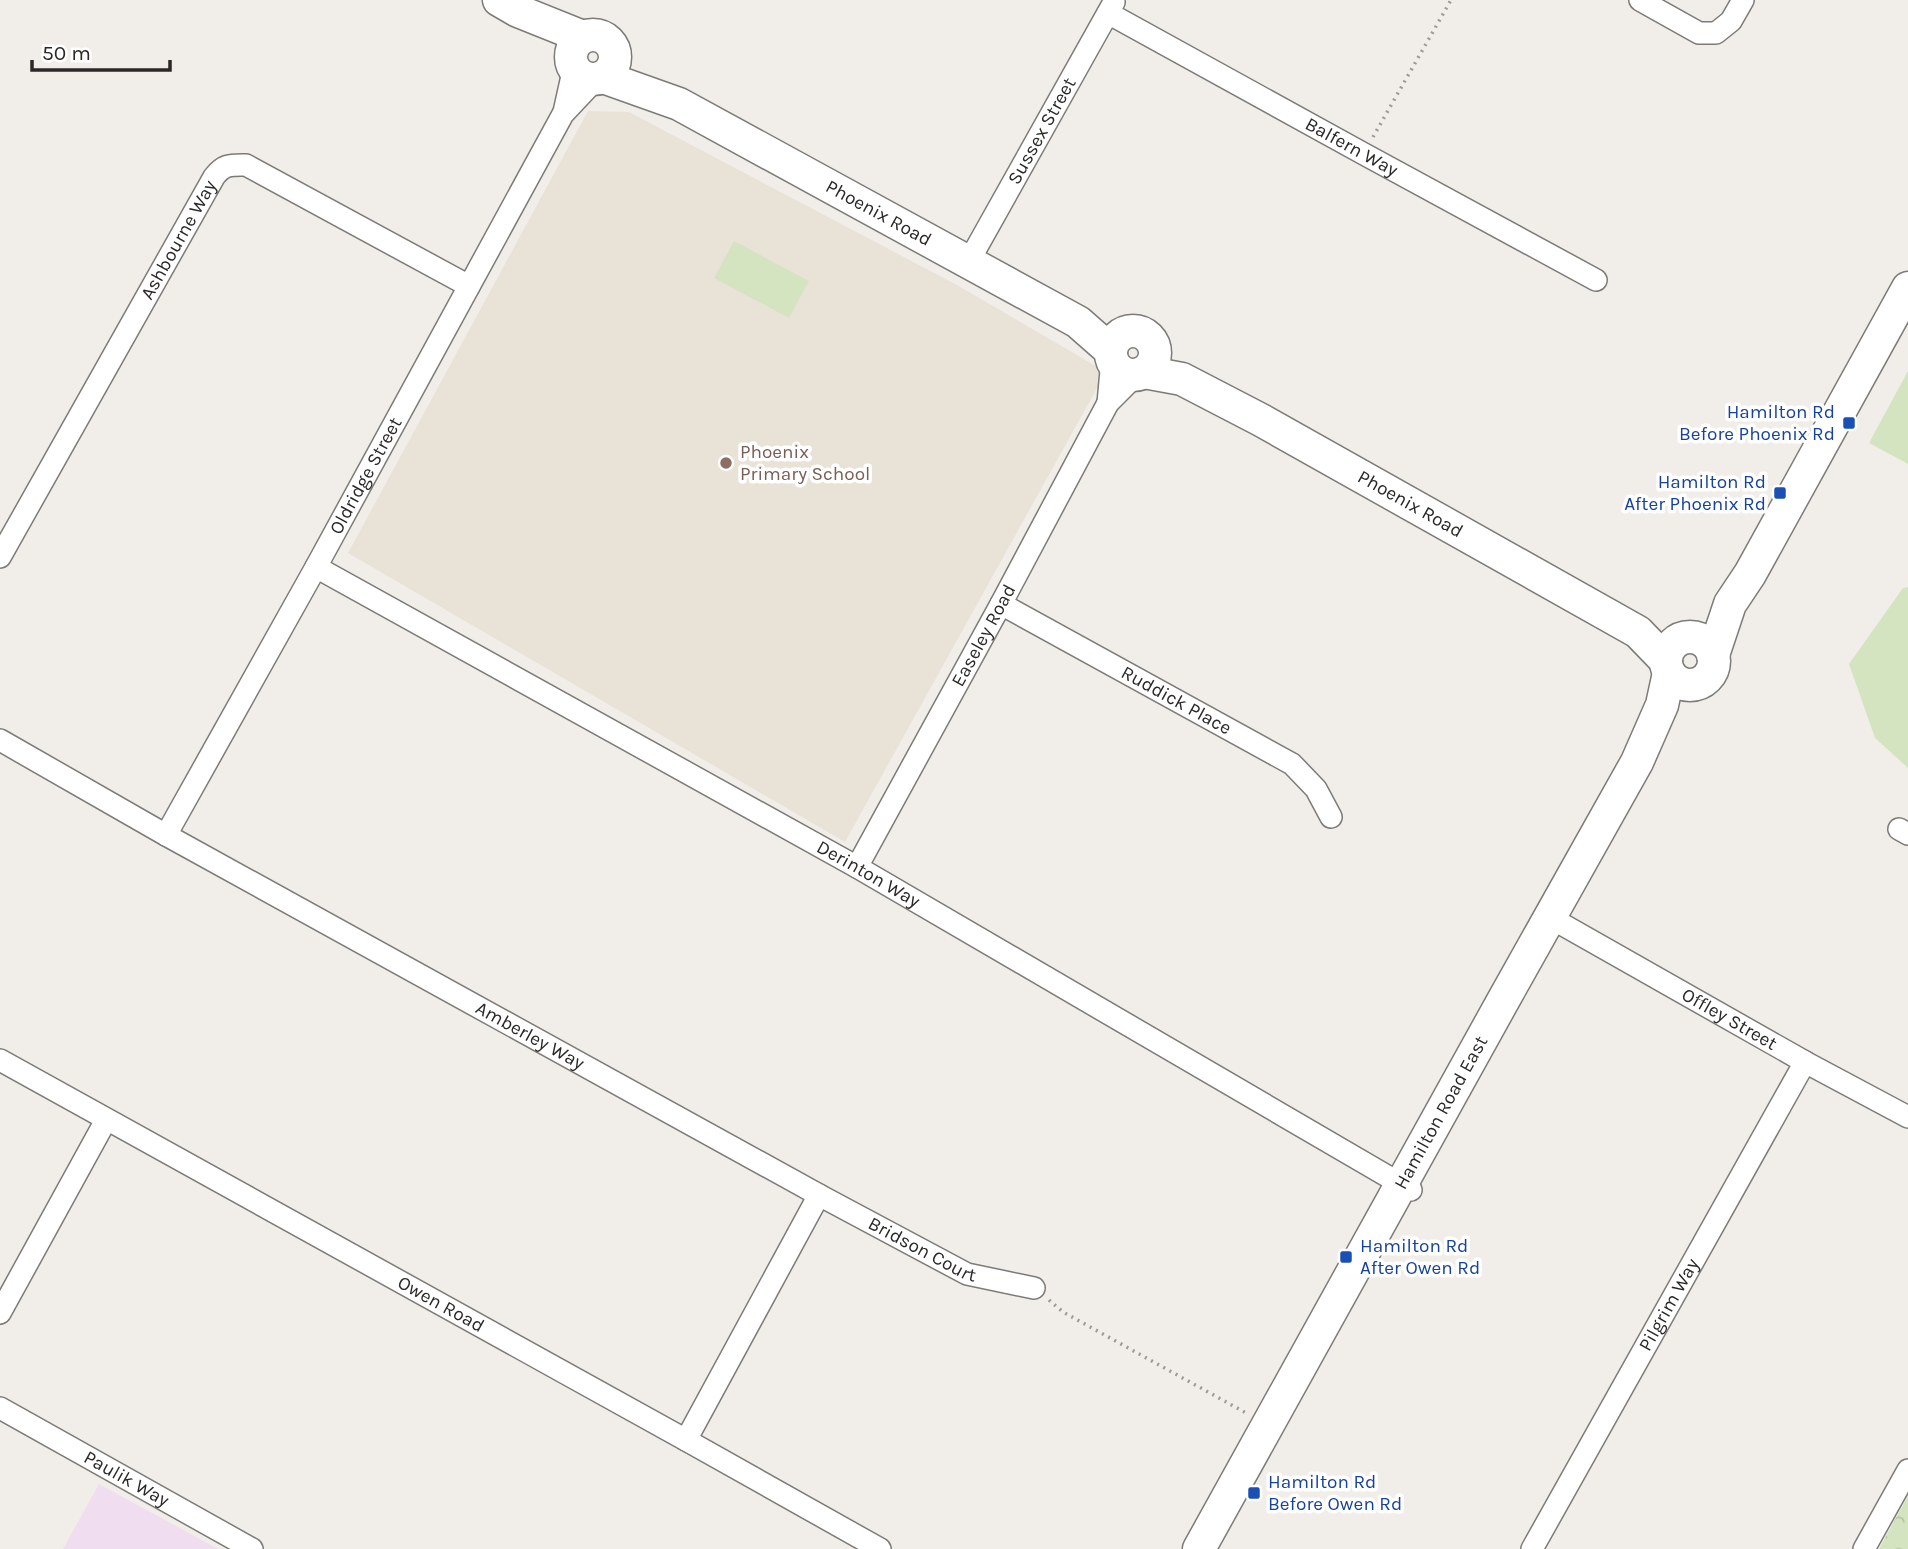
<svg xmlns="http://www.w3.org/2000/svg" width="1908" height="1549" viewBox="0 0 1908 1549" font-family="Karla,sans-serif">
<defs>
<pattern id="park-crowns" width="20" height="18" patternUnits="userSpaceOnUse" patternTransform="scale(1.75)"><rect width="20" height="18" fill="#d5e4c0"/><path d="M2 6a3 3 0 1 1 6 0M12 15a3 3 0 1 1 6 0" fill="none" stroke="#b7c4a5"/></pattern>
</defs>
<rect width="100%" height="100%" fill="#f1eeea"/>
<polygon fill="#f0def0" points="99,1484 218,1549 63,1549"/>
<polygon fill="#e9e2d7" points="588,111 629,112 957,285 1106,372 845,842 348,553"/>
<polygon fill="url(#park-crowns)" points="1908,1496 1908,1549 1879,1549"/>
<g fill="#d5e4c0">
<polygon points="734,241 809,281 789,318 714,278"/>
<polygon points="1908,371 1908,464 1869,443"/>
<polygon points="1908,587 1908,768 1875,738 1849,664 1903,588"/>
</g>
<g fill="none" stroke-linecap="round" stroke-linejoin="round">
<defs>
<g id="street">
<polyline points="1640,0 1699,33 1716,33 1731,21 1743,0"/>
<path id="s1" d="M1108 13 1364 154 1596 280"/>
<polyline points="564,112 574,67"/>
<path id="s2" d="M969 261 1114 2"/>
<polyline points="1108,403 1112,360"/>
<path id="s3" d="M0 557 214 177C224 164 230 165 246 165L469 286"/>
<path id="s4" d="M316 567 857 867 1411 1190"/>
<path id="s5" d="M1001 604 1292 764 1316 789 1331 817"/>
<path id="s6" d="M0 740 166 835 819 1195 686 1440"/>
<polyline points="1899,829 1908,834"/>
<path id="s7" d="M166 835 316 567 563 114 596 79"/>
<path id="s8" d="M857 867 1001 604 1108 403 1137 374"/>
<path id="s9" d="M1551 918 1805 1062 1908 1117"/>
<path id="s10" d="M0 1060 686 1440 880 1549"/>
<path id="s11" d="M819 1195 967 1274 1034 1288"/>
<polyline points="0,1313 106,1120"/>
<path id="s12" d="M0 1408 252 1549"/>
<path id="s13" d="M1532 1549 1805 1062"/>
<polyline points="1864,1549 1908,1470"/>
</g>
<g id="secondary">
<polyline points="499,0 518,11 583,37"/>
<circle cx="593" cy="57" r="22"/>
<path id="s14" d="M603 77 679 104 1078 322 1111 351"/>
<circle cx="1133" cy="353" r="22"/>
<path id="s15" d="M1144 372 1182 379 1261 420 1638 632 1666 661"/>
<circle cx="1690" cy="661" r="24"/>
<polyline points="1713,655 1730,604 1750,574 1908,288"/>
<path id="s16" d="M1199 1549 1504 999 1637 762 1662 705 1669 673"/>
</g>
</defs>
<use href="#street" stroke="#7d7b77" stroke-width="24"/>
<use href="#secondary" stroke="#7d7b77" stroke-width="35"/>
<g stroke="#9d9a98" stroke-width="3.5" stroke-dasharray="2 5" stroke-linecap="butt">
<polyline points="1373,137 1451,0"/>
<polyline points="1049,1300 1063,1312 1248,1414"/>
</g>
<use href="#street" stroke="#fff" stroke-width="21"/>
<use href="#secondary" stroke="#fff" stroke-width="32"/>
</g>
<g fill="#1a4fb4" stroke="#fff" stroke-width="2.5">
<rect x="1842" y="416" width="14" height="14" rx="3.5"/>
<rect x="1773" y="486" width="14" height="14" rx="3.5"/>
<rect x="1339" y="1250" width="14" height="14" rx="3.5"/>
<rect x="1247" y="1486" width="14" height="14" rx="3.5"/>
</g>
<circle fill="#8d6e63" stroke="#fff" stroke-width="2.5" cx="726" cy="463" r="7"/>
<g text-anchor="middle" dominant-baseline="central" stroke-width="7" stroke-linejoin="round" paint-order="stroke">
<g font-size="19" fill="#292827" stroke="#fff">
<text stroke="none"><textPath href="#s2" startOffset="149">Sussex Street</textPath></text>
<text stroke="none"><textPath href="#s1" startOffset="278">Balfern Way</textPath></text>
<text stroke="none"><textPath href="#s14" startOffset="308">Phoenix Road</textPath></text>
<text stroke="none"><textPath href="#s3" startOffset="364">Ashbourne Way</textPath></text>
<text stroke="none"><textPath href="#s7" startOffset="411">Oldridge Street</textPath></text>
<text stroke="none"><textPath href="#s15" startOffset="299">Phoenix Road</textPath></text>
<text stroke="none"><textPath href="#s8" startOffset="264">Easeley Road</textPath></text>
<text stroke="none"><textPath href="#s5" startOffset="200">Ruddick Place</textPath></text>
<text stroke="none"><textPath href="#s4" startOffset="632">Derinton Way</textPath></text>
<text stroke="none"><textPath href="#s9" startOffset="205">Offley Street</textPath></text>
<text stroke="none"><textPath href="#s6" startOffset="607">Amberley Way</textPath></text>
<text stroke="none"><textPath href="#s16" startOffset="499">Hamilton Road East</textPath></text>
<text stroke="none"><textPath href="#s11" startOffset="117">Bridson Court</textPath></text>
<text stroke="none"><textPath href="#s10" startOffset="504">Owen Road</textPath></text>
<text stroke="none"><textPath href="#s13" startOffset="280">Pilgrim Way</textPath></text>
<text stroke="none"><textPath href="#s12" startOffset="145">Paulik Way</textPath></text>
</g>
<g font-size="19" fill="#164399" stroke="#fff" text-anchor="end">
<text x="1835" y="412">Hamilton Rd<tspan x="1835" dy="22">Before Phoenix Rd</tspan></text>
<text x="1766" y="482">Hamilton Rd<tspan x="1766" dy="22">After Phoenix Rd</tspan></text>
<text x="1360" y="1246" text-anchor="start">Hamilton Rd<tspan x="1360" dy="22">After Owen Rd</tspan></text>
<text x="1268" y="1482" text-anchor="start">Hamilton Rd<tspan x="1268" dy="22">Before Owen Rd</tspan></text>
</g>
<g font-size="19" fill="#785e54" stroke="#fff" text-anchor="start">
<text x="740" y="452">Phoenix<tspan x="740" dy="22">Primary School</tspan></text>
</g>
</g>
<path d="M32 60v10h138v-10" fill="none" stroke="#292827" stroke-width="3.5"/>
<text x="42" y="60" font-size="21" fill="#292827" stroke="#ffffff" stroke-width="5" paint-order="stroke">50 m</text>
</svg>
